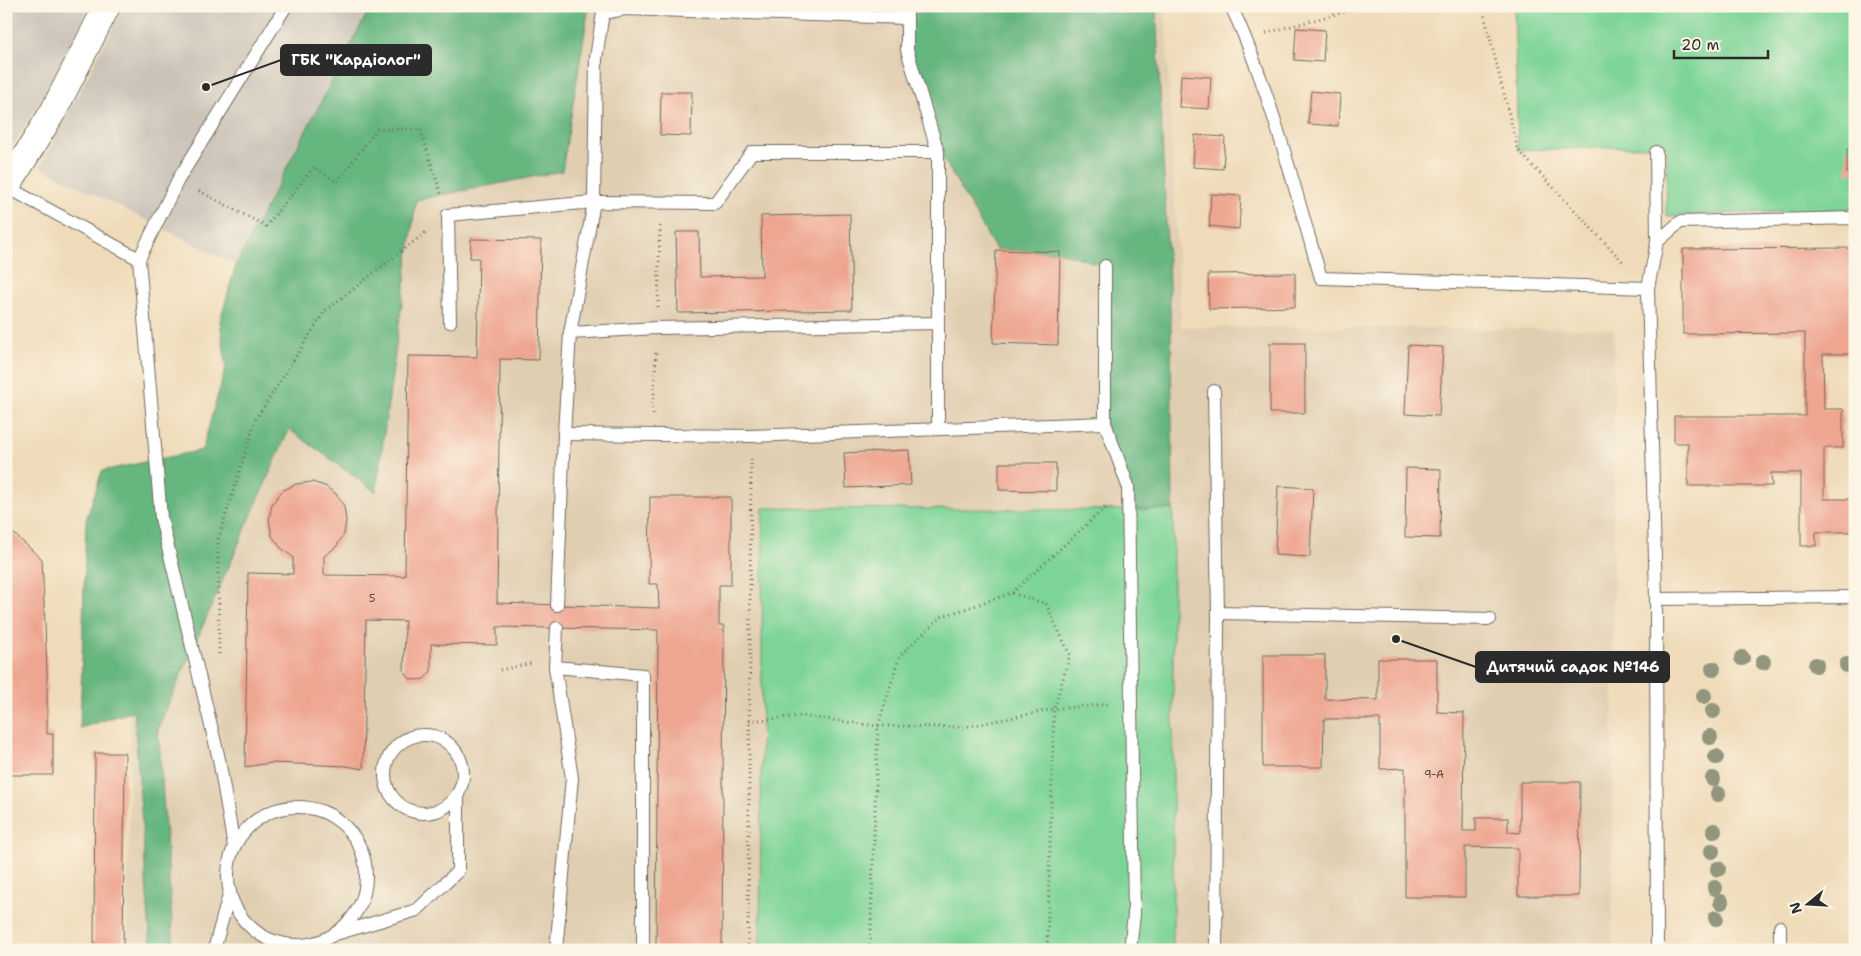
<svg xmlns="http://www.w3.org/2000/svg" width="1861" height="956" viewBox="0 0 1861 956" font-family="'Shantell Sans',sans-serif">
<rect width="100%" height="100%" fill="#fcf5e5"/>
<filter id="ink" filterUnits="userSpaceOnUse"><feTurbulence type="fractalNoise" baseFrequency=".02" numOctaves="2"/><feDisplacementMap in="SourceGraphic" scale="10" xChannelSelector="R" yChannelSelector="G"/><feConvolveMatrix kernelMatrix="1 2 1 2 8 2 1 2 1" color-interpolation-filters="sRGB"/></filter>
<filter id="wash" filterUnits="userSpaceOnUse"><feTurbulence type="fractalNoise" baseFrequency=".0096" numOctaves="4" result="noise"/><feDisplacementMap in="SourceGraphic" scale="20" xChannelSelector="R" yChannelSelector="G"/><feGaussianBlur stdDeviation="1.12" result="paint"/><feColorMatrix in="noise" values="0 0 0 0 0 0 0 0 0 0 0 0 0 0 0 0 0 1.4 0 .05"/><feComposite in="paint" operator="in"/></filter>
<g filter="url(#wash)">
<rect width="100%" height="100%" fill="#efdbb9"/>
<polygon fill="#e0ceb1" points="371,6 1165,6 1181,327 1614,329 1612,950 127,950 134,504 220,464"/>
<g fill="#cbc3b8">
<polygon points="6,6 90,6 48,87 6,156"/>
<polygon points="124,6 371,6 236,265 40,167"/>
</g>
<g fill="#7dd498" stroke="#548062">
<polygon points="1514,6 1855,6 1855,209 1666,216 1667,146 1518,150"/>
<polygon points="763,508 1129,510 1173,509 1173,950 760,950"/>
</g>
<g fill="#66b680" stroke="#487056">
<polygon points="371,6 589,6 562,171 416,200 376,492 289,429 158,728 174,950 151,950 134,711 80,728 86,520 102,471 202,450 226,367 220,321 236,265"/>
<polygon points="907,6 1156,6 1171,329 1173,509 1129,510 1105,423 1105,266 1060,252 996,250 935,144 907,50"/>
</g>
<g id="blocks">
<g fill="#eea691">
<polygon points="1296,28 1325,30 1323,62 1294,60"/>
<polygon points="1181,75 1211,77 1209,109 1179,107"/>
<polygon points="1311,91 1340,94 1338,126 1308,124"/>
<polygon points="661,92 692,92 691,136 660,135"/>
<polygon points="1195,135 1225,137 1223,169 1193,167"/>
<rect x="1847" y="149" width="8" height="24"/>
<polygon points="1211,194 1241,196 1239,229 1209,226"/>
<polygon points="850,214 852,310 678,313 676,232 699,232 700,277 762,276 761,216"/>
<polygon points="471,239 541,240 539,360 500,359 497,603 659,608 658,584 649,584 650,497 731,497 731,585 719,585 719,626 724,626 722,950 656,950 658,630 497,627 497,645 431,644 431,671 424,679 415,680 410,679 404,671 405,621 366,620 363,769 347,766 271,763 245,767 248,573 293,574 293,557 281,548 272,536 269,520 272,504 282,491 296,484 312,482 325,486 336,494 344,506 346,520 344,534 336,547 324,556 324,575 405,576 408,356 477,357 479,258 470,258"/>
<polygon points="1855,248 1855,354 1823,354 1824,409 1843,409 1843,448 1824,448 1824,499 1855,499 1855,532 1816,532 1816,546 1801,546 1801,473 1771,473 1772,486 1688,486 1688,443 1674,443 1674,416 1805,416 1805,333 1683,334 1683,249"/>
<polygon points="996,250 1060,252 1058,345 993,343"/>
<polygon points="1295,273 1295,307 1209,309 1208,274"/>
<rect x="1270" y="343" width="35" height="70"/>
<polygon points="1408,345 1443,347 1439,416 1405,414"/>
<polygon points="909,450 911,485 846,488 844,453"/>
<polygon points="999,463 1056,463 1056,491 999,490"/>
<polygon points="1406,468 1441,469 1440,538 1405,537"/>
<polygon points="1278,486 1313,488 1310,557 1275,555"/>
<polygon points="6,527 42,559 47,670 47,734 53,734 53,775 6,775"/>
<polygon points="1263,655 1325,655 1325,699 1378,700 1378,659 1437,659 1437,712 1464,713 1463,831 1476,831 1476,818 1508,818 1508,832 1520,833 1520,782 1580,782 1579,896 1518,896 1518,848 1465,847 1465,897 1405,897 1405,768 1380,769 1380,719 1324,719 1323,767 1263,767"/>
<polygon points="95,753 125,753 123,950 94,950"/>
</g>
</g>
</g>
<g filter="url(#ink)">
<use href="#blocks" fill-opacity="0" stroke="#70695d" stroke-width="1"/>
<g fill="none" stroke-linecap="round" stroke-linejoin="round">
<defs>
<g id="service">
<polyline points="907,6 907,50 938,152 938,429"/>
<path d="M1231 6C1271 91 1294 188 1321 278L1648 288"/>
<polyline points="1656,152 1657,242"/>
<polyline points="7,187 139,259 161,518 219,759 234,847"/>
<polyline points="139,259 178,180 286,6"/>
<polyline points="450,322 448,215 594,202 715,203 752,152 938,152"/>
<polyline points="570,333 657,328 938,323"/>
<polyline points="1214,391 1218,613 1216,950"/>
<polyline points="1105,423 1128,486 1134,914 1130,950"/>
<polyline points="564,434 751,436 1105,423 1105,266"/>
<polyline points="1656,599 1855,597"/>
<polyline points="557,605 564,434 570,333 594,202 596,58 603,13 625,9 907,18"/>
<polyline points="1218,613 1490,619"/>
<polyline points="555,667 643,675 643,950"/>
<circle cx="424" cy="774" r="39"/>
<circle cx="297" cy="876" r="69"/>
<polyline points="339,933 417,910 458,871 458,794"/>
<polyline points="214,950 230,891"/>
<polyline points="556,950 572,778 555,667 557,628"/>
<polyline points="1657,950 1656,599 1648,288 1657,242 1680,222 1855,218"/>
<polyline points="1780,950 1780,927"/>
</g>
<polyline id="minor" points="6,188 54,110 107,6"/>
</defs>
<use href="#service" stroke="#70695d" stroke-width="14"/>
<use href="#minor" stroke="#70695d" stroke-width="28"/>
<g stroke="#70695d" stroke-width="3" stroke-dasharray="1 4" stroke-linecap="butt">
<polyline points="1482,6 1518,150 1625,264"/>
<polyline points="1266,33 1366,6"/>
<polyline points="199,191 266,226 314,167 337,182 377,129 420,129 441,194"/>
<polyline points="658,307 660,225"/>
<polyline points="653,414 656,350"/>
<polyline points="1012,593 1106,507"/>
<polyline points="219,654 218,540 256,419 325,311 426,232"/>
<polyline points="500,670 533,663"/>
<polyline points="749,721 801,716 878,726 966,727 1054,709 1109,704"/>
<polyline points="748,950 751,458"/>
<polyline points="870,950 878,726 900,655 941,617 1012,593 1046,604 1070,655 1054,709 1047,950"/>
</g>
<use href="#service" stroke="#fff" stroke-width="12"/>
<use href="#minor" stroke="#fff" stroke-width="26"/>
</g>
<g fill="#91967d">
<circle cx="1742" cy="658" r="8"/>
<circle cx="1763" cy="662" r="8"/>
<circle cx="1816" cy="665" r="8"/>
<circle cx="1847" cy="665" r="8"/>
<circle cx="1713" cy="669" r="8"/>
<circle cx="1704" cy="696" r="8"/>
<circle cx="1713" cy="711" r="8"/>
<circle cx="1710" cy="737" r="8"/>
<circle cx="1716" cy="757" r="8"/>
<circle cx="1713" cy="779" r="8"/>
<circle cx="1718" cy="794" r="8"/>
<circle cx="1714" cy="831" r="8"/>
<circle cx="1712" cy="851" r="8"/>
<circle cx="1718" cy="869" r="8"/>
<circle cx="1715" cy="888" r="8"/>
<circle cx="1721" cy="902" r="8"/>
<circle cx="1716" cy="918" r="8"/>
</g>
</g>
<g text-anchor="middle" dominant-baseline="central" stroke-width="4" stroke-linejoin="round" paint-order="stroke">
<g font-size="11" fill="#5c4a44">
<text x="372" y="598">5</text>
<text x="1434" y="774">9-А</text>
</g>
</g>
<path fill="none" stroke="#2b2b2b" stroke-width="2" d="M206 87L281 60M1396 639L1476 667"/>
<g fill="#2b2b2b" stroke="#fcf5e5" stroke-width="2">
<circle cx="206" cy="87" r="5"/>
<circle cx="1396" cy="639" r="5"/>
</g>
<g fill="#2b2b2b" stroke="#2b2b2b" stroke-width="2">
<rect x="281" y="45" width="150" height="30" rx="5"/>
<rect x="1476" y="652" width="193" height="30" rx="5"/>
</g>
<g font-size="15" text-anchor="middle" font-weight="bold" fill="#fff">
<text x="356" y="65">ГБК "Кардіолог"</text>
<text x="1573" y="672">Дитячий садок №146</text>
</g>
<rect width="1861" height="956" fill="none" stroke="#fcf5e5" stroke-width="25"/>
<g transform="translate(1808 904) rotate(252)" stroke="#fcf5e5" stroke-width="4" paint-order="stroke">
<path d="M0-4L9 19L0 12L-9 19Z" fill="#2b2b2b"/>
<text y="-8" font-size="14" font-weight="bold" text-anchor="middle" fill="#2b2b2b">N</text>
</g>
<path d="M1674 50v8h94v-8" fill="none" stroke="#2b2b2b" stroke-width="2.5"/>
<text x="1681" y="50" font-size="15" fill="#2b2b2b" stroke="#fcf5e5" stroke-width="4" paint-order="stroke">20 m</text>
</svg>
